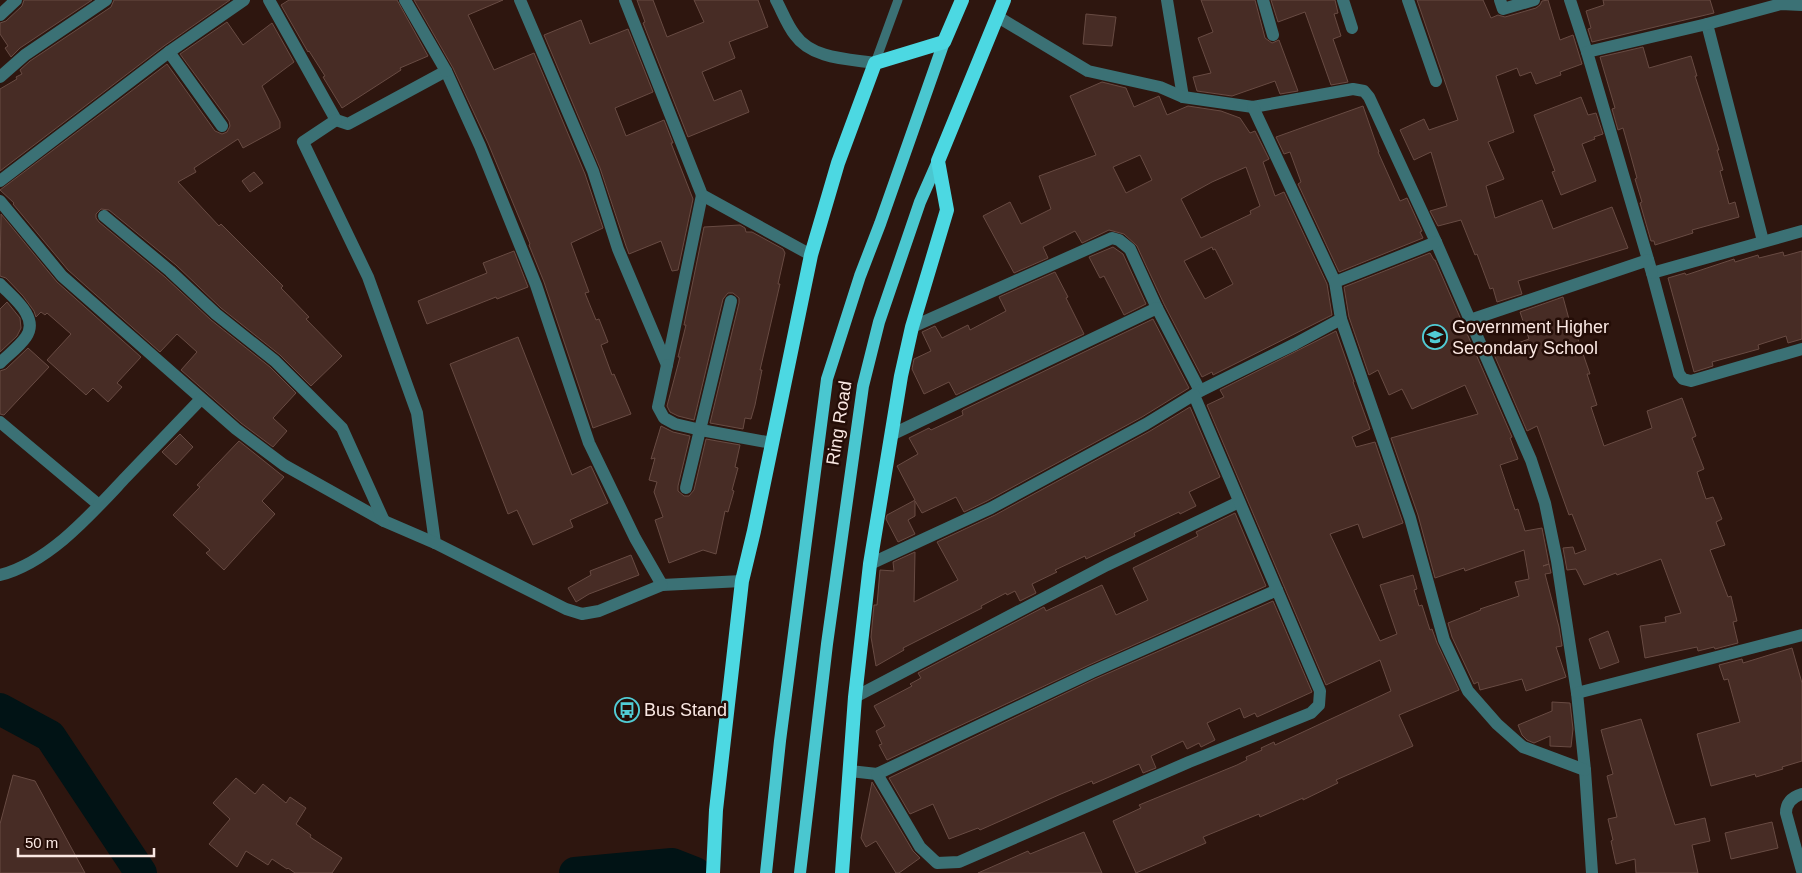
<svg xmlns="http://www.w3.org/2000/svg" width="1802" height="873" viewBox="0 0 1802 873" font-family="Arial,sans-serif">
<rect width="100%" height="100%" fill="#2e160f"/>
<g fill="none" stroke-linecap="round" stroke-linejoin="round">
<g stroke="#011315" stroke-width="32">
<polyline points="0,709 50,736 141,873"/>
<polyline points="575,873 672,864 695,873"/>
</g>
</g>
<g fill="#472c25" stroke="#684b43" fill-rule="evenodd">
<polygon points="24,0 92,0 20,48 11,57 5,48 8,46 0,34 0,23 6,21 22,6"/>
<polygon points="114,0 230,0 164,46 0,171 0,89 17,79 16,77 22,74 20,70 30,61 111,7"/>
<polygon points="289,0 397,0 428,56 400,68 401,70 342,108 323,77 325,76 309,51 308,52 281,5"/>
<polygon points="414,0 503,0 468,15 494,70 534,53 585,174 603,228 571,243 589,292 585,293 596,320 599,319 608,342 601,345 612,375 614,374 631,414 593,428 544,282 529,245 530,244 488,143 453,68"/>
<polygon points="637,0 653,0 667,37 704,22 694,0 758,0 768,27 729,42 735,58 702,72 714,101 741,90 749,112 688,137 643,23 645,22"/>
<polygon points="1201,0 1255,0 1265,38 1272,43 1279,40 1298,91 1280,94 1275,81 1232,96 1197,91 1193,77 1211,73 1198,38 1213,32"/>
<polygon points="1271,0 1335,0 1338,13 1334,14 1341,36 1333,39 1348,82 1331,85 1305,12 1278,22"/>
<polygon points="1417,0 1483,0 1491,18 1498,15 1505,17 1536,8 1540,5 1542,1 1548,0 1560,40 1573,35 1582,64 1560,72 1561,75 1536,84 1531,72 1520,76 1517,68 1496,76 1514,132 1488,142 1504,179 1486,186 1495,218 1542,200 1553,229 1612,207 1628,248 1518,281 1522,294 1497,302 1493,288 1490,289 1477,254 1475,255 1461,220 1438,226 1430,211 1447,206 1431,152 1414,160 1400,130 1424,119 1429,130 1458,120"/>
<polygon points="1603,0 1710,0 1714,13 1592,42 1588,29 1591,28 1586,11 1604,5"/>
<polygon points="1086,14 1116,17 1112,46 1083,44"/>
<polygon points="581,20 590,44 628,29 653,92 615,108 626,136 664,120 673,143 671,143 693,199 678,270 672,271 661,241 629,254 626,246 600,168 544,35"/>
<polygon points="227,22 243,45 272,23 294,62 262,86 280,122 280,128 243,148 238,139 194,168 196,172 178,182 219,226 221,224 283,286 281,288 309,317 306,319 342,356 311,386 280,355 221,308 176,265 109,210 101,209 96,214 96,218 99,222 165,277 211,320 270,367 296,393 273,418 287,431 273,447 241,423 181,370 197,352 177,334 160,352 68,270 13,204 14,203 0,190 167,64 215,131 222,134 227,132 230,126 229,121 180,54"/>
<polygon points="1643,47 1649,68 1691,56 1697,76 1695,76 1719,150 1717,150 1723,170 1720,171 1729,204 1735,202 1739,217 1692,230 1693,233 1655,245 1654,241 1651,241 1640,203 1642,202 1635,179 1637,178 1623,128 1618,130 1612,109 1615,108 1600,57"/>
<path d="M1102 82 1126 88 1134 107 1159 96 1167 115 1188 106 1221 111 1240 118 1250 133 1255 131 1269 159 1263 162 1275 196 1284 192 1327 284 1332 315 1213 375 1212 372 1202 377 1164 304 1137 246 1124 234 1109 230 1082 243 1075 231 1043 247 1048 258 1014 273 983 216 1010 202 1021 224 1051 209 1039 176 1096 155 1070 96ZM1140 155 1152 180 1126 193 1113 167ZM1246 167 1260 206 1250 211 1251 214 1201 238 1181 199 1212 182ZM1212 247 1213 250 1215 249 1233 284 1205 299 1184 261Z"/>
<polygon points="1581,97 1588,115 1596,113 1603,134 1594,137 1595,139 1582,144 1596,181 1561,195 1552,172 1555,171 1534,115"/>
<polygon points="1363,106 1379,152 1378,152 1400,201 1407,198 1422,231 1420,232 1423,238 1339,272 1298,184 1301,182 1290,152 1284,154 1276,137"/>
<polygon points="254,172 263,183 250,192 242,181"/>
<polygon points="1,214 57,282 141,357 117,383 122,387 108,402 93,388 86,395 47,360 71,334 47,313 45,315 41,312 36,317 34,311 23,296 6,278 0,276"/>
<polygon points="740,225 745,228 746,232 752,232 783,249 785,253 778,284 780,284 760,370 762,370 755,405 751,419 745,418 743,429 710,423 739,303 739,298 733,293 728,293 723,299 694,420 678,416 670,412 667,406 680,357 678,357 686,325 684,325 704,227"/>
<polygon points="1113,247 1123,254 1146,304 1124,315 1104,276 1100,278 1089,257"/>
<polygon points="514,251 528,287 497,299 496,297 427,324 418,301 487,273 483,263"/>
<polygon points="1802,251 1802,339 1788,343 1786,336 1758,345 1759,349 1712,362 1713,366 1694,372 1668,278 1685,273 1686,275 1734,259 1735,262 1758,255 1759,258 1783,252 1784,256"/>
<polygon points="1430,253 1434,260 1435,260 1512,437 1510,438 1518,459 1500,465 1515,510 1518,509 1525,531 1542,528 1549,564 1543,566 1549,564 1551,573 1545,574 1559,627 1562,646 1556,647 1566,677 1526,691 1522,679 1480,690 1478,682 1474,684 1452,637 1448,623 1481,610 1480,609 1519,596 1515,582 1529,579 1524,550 1465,571 1464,568 1435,578 1418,515 1391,438 1478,414 1465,385 1412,409 1402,389 1389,395 1378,370 1369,375 1349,317 1344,287"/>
<polygon points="1055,272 1068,297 1066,298 1084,334 956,395 949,382 924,394 912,369 914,359 931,351 922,332 935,326 942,338 968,325 970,330 1006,311 999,297"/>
<polygon points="1563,297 1570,323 1572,322 1590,374 1587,374 1597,405 1591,407 1604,446 1652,428 1647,411 1682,398 1696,436 1692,438 1704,469 1697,472 1706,499 1713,497 1722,519 1716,522 1725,545 1710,550 1728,597 1731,596 1737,621 1733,622 1738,643 1715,649 1714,647 1698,651 1697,647 1645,658 1640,626 1666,622 1665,617 1681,613 1661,559 1617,575 1616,573 1584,585 1576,569 1567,570 1563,548 1573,547 1575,554 1586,550 1572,514 1569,515 1537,426 1527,431 1493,352 1529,339 1520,312"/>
<polygon points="7,302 20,318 21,328 17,336 0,352 0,309"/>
<polygon points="1153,319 1189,388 1142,417 987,501 964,512 956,497 922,513 915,501 915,516 908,520 915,534 898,542 886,519 887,515 915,500 897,466 918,454 909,438 929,428 931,430 963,415 962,411 963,410"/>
<polygon points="1336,331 1354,382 1353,382 1370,429 1352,437 1356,447 1375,442 1403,523 1363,538 1358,524 1330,534 1380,641 1397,634 1380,585 1413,575 1417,589 1414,590 1419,606 1422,605 1430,630 1432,629 1437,643 1459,690 1399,715 1413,746 1336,780 1338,783 1303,800 1303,798 1260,817 1259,814 1203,837 1206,843 1136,873 1113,821 1141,808 1139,805 1237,765 1247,760 1246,757 1262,750 1261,748 1274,742 1275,745 1391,691 1380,660 1326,685 1207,405 1224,397 1220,390"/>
<polygon points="518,337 572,475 591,466 608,503 570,520 573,527 533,545 517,510 508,514 450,364"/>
<polygon points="28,348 49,367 4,415 0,414 0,371 6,369"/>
<polygon points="1190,407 1220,477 1189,492 1196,506 1180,514 1179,512 1134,533 1135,536 1086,559 1085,556 1055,570 1057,572 1032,584 1036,593 1020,601 1015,591 1007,595 1006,593 981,606 982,608 903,648 904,650 876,666 871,637 874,605 877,605 880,570 894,571 893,562 915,552 914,602 958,580 937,542 995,515 1150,431"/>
<polygon points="661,426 673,432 690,436 678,486 678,491 684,496 689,496 694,490 706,439 740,445 735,467 738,468 732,490 734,491 728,512 725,511 716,554 703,550 669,563 655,520 663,517 654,492 657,482 649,480 655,458 651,459"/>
<polygon points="180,434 193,447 176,465 162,452"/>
<polygon points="239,441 284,477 262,501 275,514 224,570 206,553 210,550 173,515 200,487 197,485"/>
<polygon points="1235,513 1266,586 1089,665 887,760 879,745 882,744 876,731 885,726 874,706 912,686 910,684 921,678 918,673 1044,607 1046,611 1102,585 1116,615 1148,600 1133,568 1198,536 1196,532"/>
<polygon points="631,555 639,575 589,594 576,602 568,588 591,575 590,571"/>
<polygon points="1273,601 1312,692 1257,717 1255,713 1244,718 1240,708 1207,723 1215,740 1201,747 1199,743 1187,749 1183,741 1151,756 1156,768 1143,773 1139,764 1093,784 1092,781 1061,794 980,830 978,828 949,839 933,804 910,814 889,778 1095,679"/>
<polygon points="1608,631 1619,662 1600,669 1589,639"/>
<polygon points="1792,648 1802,683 1802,761 1782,767 1783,769 1756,777 1755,774 1711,786 1697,734 1740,722 1728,679 1724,680 1719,665 1742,659 1743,663"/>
<polygon points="1552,702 1570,703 1573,729 1571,747 1550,746 1550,736 1534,743 1527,740 1522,735 1518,725 1552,711"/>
<polygon points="1641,719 1675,825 1705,818 1710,841 1692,845 1698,873 1636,873 1635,859 1616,864 1611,841 1613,840 1608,819 1617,817 1607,776 1613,774 1601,730"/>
<polygon points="13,775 35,781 85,873 0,873 0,824"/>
<polygon points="236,778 255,794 263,784 286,803 290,797 306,808 296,824 311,835 310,837 342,858 332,873 295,873 288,868 287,869 272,859 268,865 246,851 237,867 209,844 230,819 213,803"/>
<polygon points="872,782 913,851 920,858 899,873 896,873 876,841 866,847 861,838"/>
<polygon points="1772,822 1778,848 1731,859 1725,833"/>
<polygon points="1084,832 1102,873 978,873 1028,851 1030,854"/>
</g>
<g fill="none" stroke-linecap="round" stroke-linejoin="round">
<polyline stroke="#3b7175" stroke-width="9" points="875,63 898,0"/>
<g stroke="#3b7175" stroke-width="12">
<polyline points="269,0 336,120 348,124 446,71 480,146 536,285 589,443 635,538 662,585 742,581"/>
<polyline points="405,0 446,71"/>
<polyline points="520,0 593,171 618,249 667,365 702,195"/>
<polyline points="625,0 702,195 811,255"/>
<path d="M776 0C782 11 787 25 795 35 812 59 848 59 875 63"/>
<polyline points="1167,0 1183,97"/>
<polyline points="1263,0 1273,35"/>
<polyline points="1343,0 1352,28"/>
<polyline points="1408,0 1436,81"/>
<polyline points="1500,0 1503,9 1534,0"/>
<polyline points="1570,0 1587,52"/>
<polyline points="0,15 16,0"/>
<polyline points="998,17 1088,71 1160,87 1183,97 1253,107 1353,89 1364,91 1369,97 1436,242 1531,460 1545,503 1557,561 1577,693 1585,770 1592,873"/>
<polyline points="1707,24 1763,241"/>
<polyline points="169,52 222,126"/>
<polyline points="0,77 25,55 106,0"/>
<polyline points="1253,107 1335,282"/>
<polyline points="336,120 303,142 368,277 417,413 435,543 566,609 582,614 599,611 662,585"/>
<polyline points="0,181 169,52 244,0"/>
<polyline points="0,201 62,276 236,429 284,465 384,521 435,543"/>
<polyline points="104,216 170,271 216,314 275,361 342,428 384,521"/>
<polyline points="1802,231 1652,273 1679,374 1683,379 1691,381 1802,349"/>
<polyline points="1652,273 1587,52 1707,24 1781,4 1802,5"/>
<path d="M0 284C12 297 40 317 26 337 19 347 8 355 0 363"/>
<polyline points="1341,319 1410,518 1444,640 1468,691 1497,724 1523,747 1585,770"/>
<polyline points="1470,320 1648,260"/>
<polyline points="912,327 1112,238 1119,240 1130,249 1157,308"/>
<polyline points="667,365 658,407 664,418 675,424 701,430 772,443"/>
<polyline points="0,422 99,505"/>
<polyline points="891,435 1157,308 1200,391"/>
<polyline points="686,488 731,301"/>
<polyline points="870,564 991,508 1146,424 1200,391 1295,344 1341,319 1335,282 1436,242"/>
<path d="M0 575C50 562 92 513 126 477 151 451 176 425 201 399"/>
<polyline points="1577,693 1802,635"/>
<polyline points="855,697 1107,565 1239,502"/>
<polyline points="850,771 877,774 1092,672 1277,590"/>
<polyline points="877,774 920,847 937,863 959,862 1189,762 1311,713 1319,705 1320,691 1194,395"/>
<path d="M1802 794C1792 797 1786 803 1786 813L1802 871"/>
</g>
<g stroke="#4ac7d0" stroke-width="12">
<polyline points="766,873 780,741 827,379 860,276 880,224 944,42"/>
<polyline points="800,873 827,644 863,386 879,322 920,202 938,161"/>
</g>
<g stroke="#4cd8e2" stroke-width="14">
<polyline points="713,873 716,810 742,581 754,531 811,255 838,163 875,63 944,42 962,0"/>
<polyline points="842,873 855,697 870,564 901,376 912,327 947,210 938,161 1004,0"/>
</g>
</g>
<defs>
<symbol id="school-ring" viewBox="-11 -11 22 22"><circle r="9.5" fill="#240d07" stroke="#51ccd5" stroke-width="1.5"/><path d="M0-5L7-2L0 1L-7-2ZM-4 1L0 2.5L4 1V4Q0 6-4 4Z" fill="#51ccd5"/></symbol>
<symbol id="bus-ring" viewBox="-11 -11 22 22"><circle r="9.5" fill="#240d07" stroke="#51ccd5" stroke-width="1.5"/><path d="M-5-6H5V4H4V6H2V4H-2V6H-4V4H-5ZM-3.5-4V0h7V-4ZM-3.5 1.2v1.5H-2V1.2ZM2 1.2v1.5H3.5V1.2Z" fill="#51ccd5"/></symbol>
</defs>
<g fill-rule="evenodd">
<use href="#school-ring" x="1421" y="323" width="28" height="28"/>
<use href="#bus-ring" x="613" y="696" width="28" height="28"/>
</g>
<g text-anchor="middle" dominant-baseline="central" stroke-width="5" stroke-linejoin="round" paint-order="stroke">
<g font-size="18" fill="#fae8e3" stroke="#240d07" text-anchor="start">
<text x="1452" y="327">Government Higher<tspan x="1452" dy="21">Secondary School</tspan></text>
<text x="644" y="710">Bus Stand</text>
</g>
<g font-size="18" fill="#fae8e3" stroke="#240d07">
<text transform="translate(839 423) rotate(-81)">Ring Road</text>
</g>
</g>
<path d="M18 848v8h136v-8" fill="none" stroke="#fae8e3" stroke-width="2.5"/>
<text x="25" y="848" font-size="15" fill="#fae8e3" stroke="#240d07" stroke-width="4" paint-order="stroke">50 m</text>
</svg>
